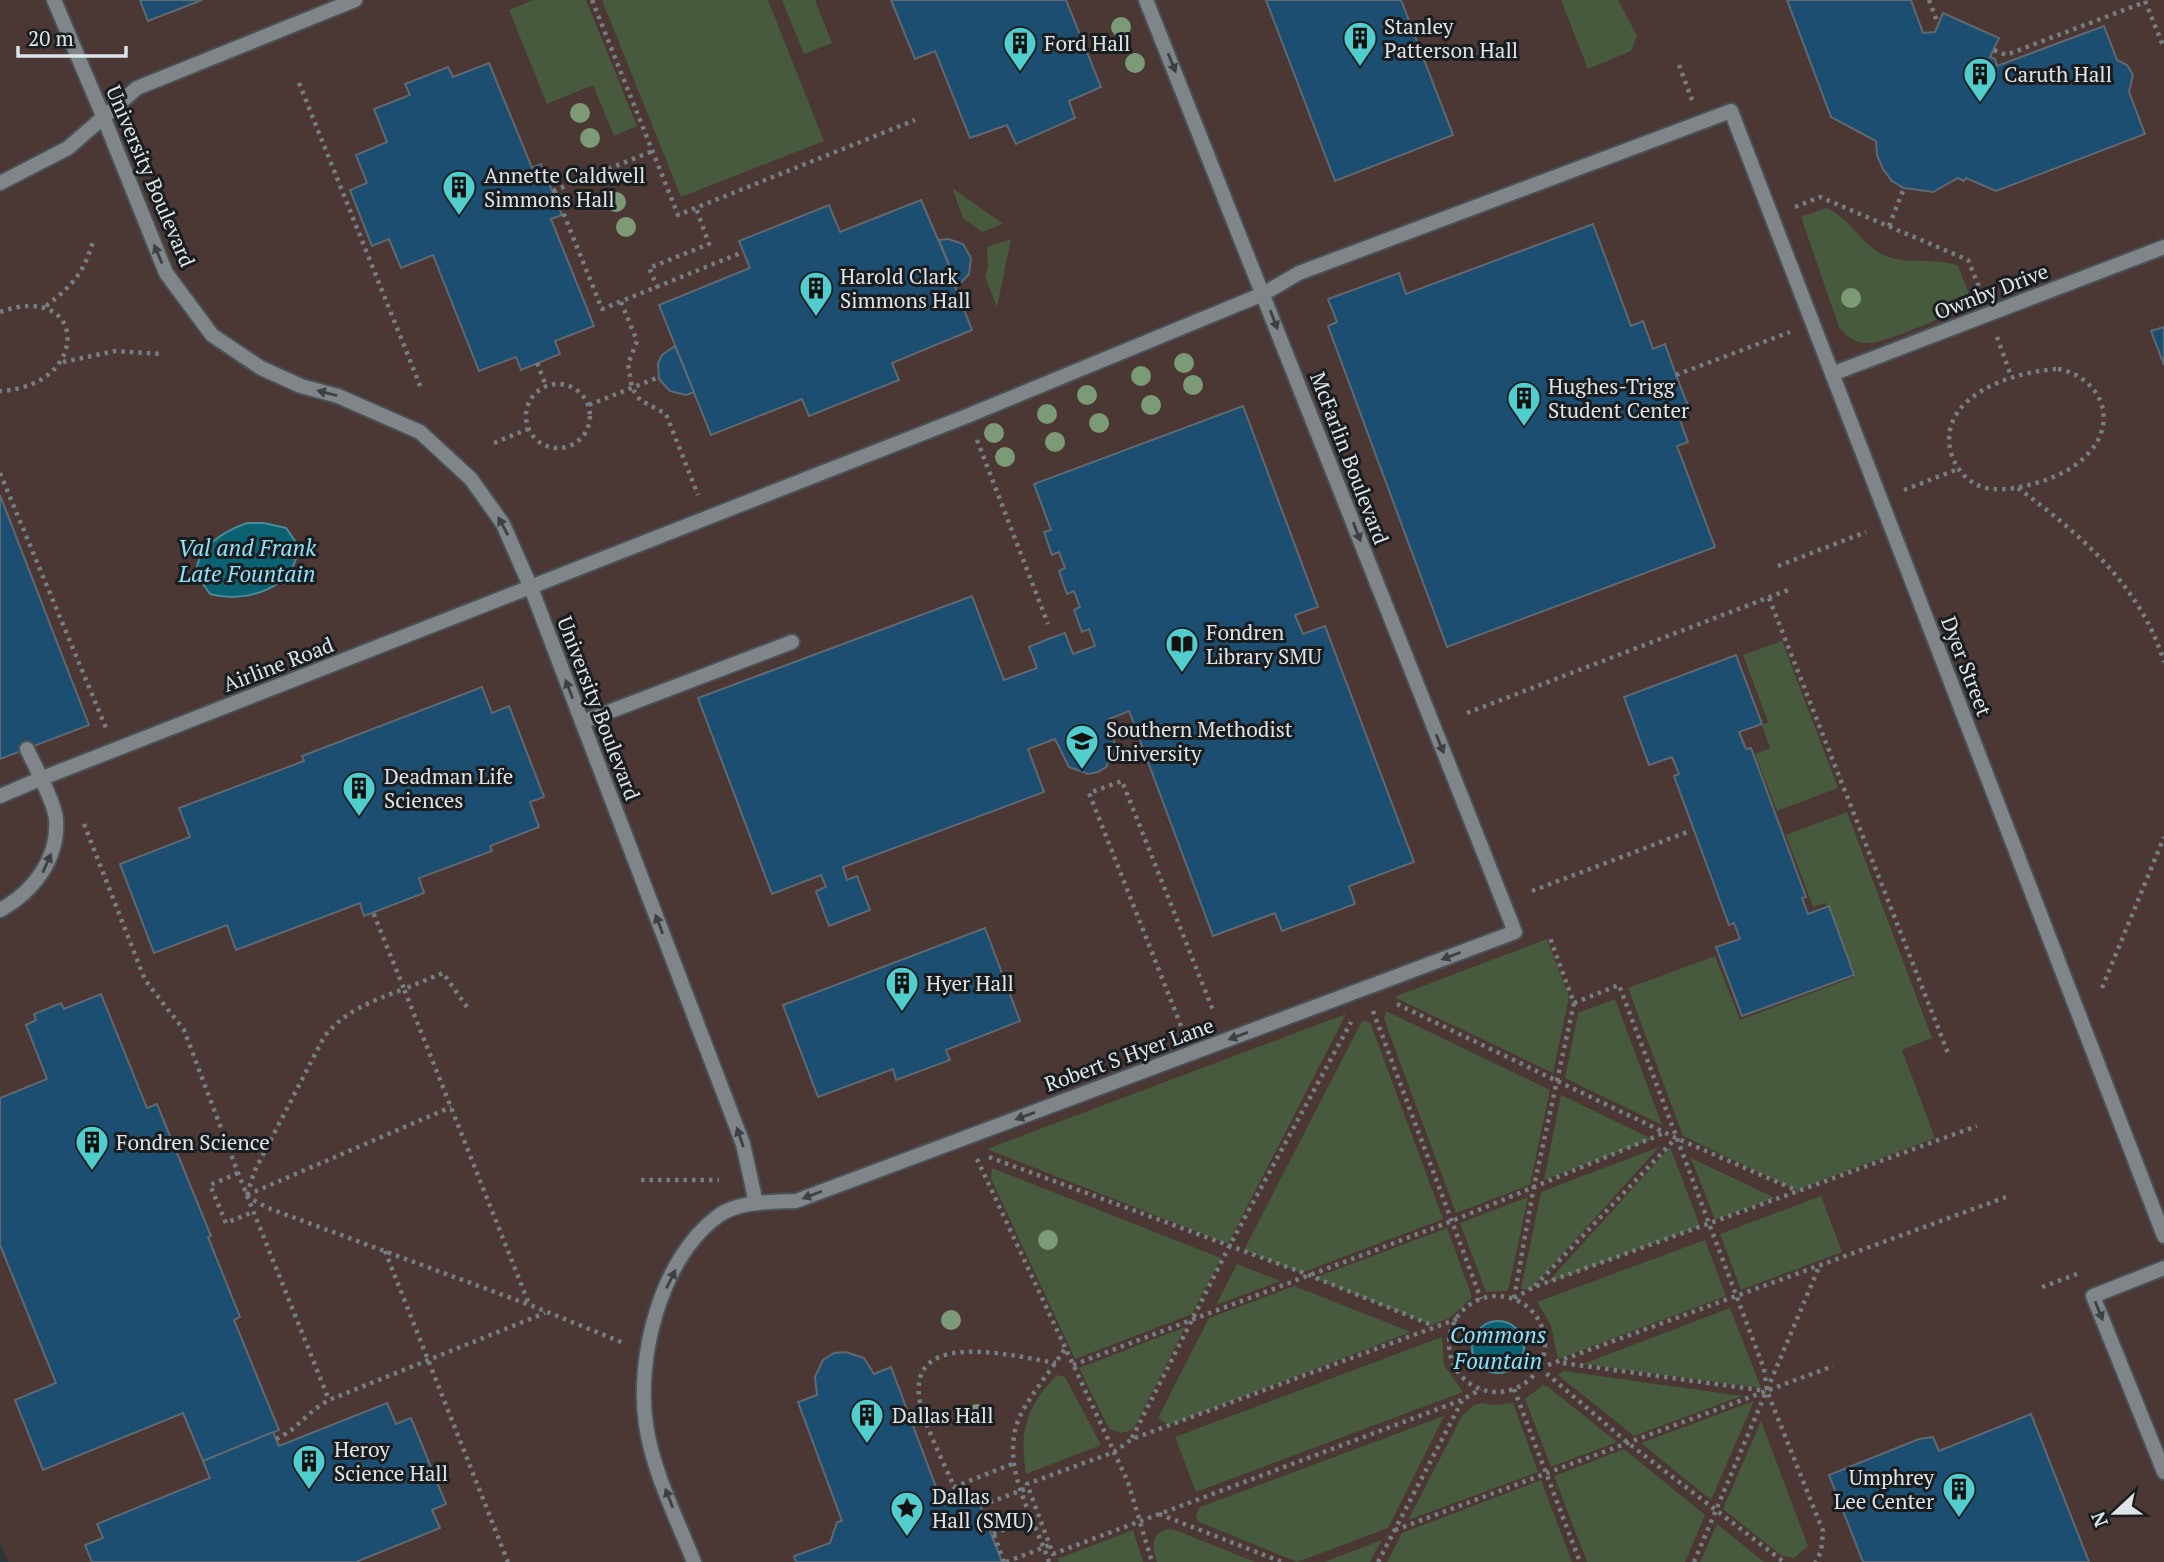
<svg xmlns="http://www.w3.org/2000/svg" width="2164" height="1562" viewBox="0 0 2164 1562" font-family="'PT Serif',serif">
<rect width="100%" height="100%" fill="#2d363d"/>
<polygon fill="#4b3733" points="0,0 2164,0 2164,1562 8,1562 0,1543"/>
<g fill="#475a3d">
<polygon points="533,0 586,0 637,126 614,136 593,85 547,104 509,10"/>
<polygon points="602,0 768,0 824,141 681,197"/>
<polygon points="782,0 815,0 832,43 804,54"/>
<polygon points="1561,0 1618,0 1637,36 1631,51 1588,69"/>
<polygon points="952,188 1003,224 982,232 963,218"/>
<path d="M1826 208C1851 218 1860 244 1884 255 1909 266 1934 256 1958 266L1973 304C1950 313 1887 344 1866 343 1854 343 1846 336 1839 327L1801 217Z"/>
<polygon points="1011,239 997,307 985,277 988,266 987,247"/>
<polygon points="1782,641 1838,788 1777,811 1755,754 1770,748 1762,725 1768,722 1743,655"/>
<polygon points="1847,812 1932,1038 1902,1050 1935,1138 1796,1190 1683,1136 1628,988 1715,956 1740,1020 1854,977 1826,903 1813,907 1786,835"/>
<polygon points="1547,939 1569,997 1553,1073 1394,997"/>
<polygon points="1615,999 1662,1125 1565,1078 1578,1013"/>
<polygon points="1386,1011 1550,1090 1530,1185 1456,1213 1384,1019"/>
<polygon points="1346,1014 1228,1244 987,1149"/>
<polygon points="1362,1021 1370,1022 1443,1219 1301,1273 1244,1250"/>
<polygon points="1561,1095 1652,1139 1544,1180"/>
<polygon points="1659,1147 1530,1290 1521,1289 1541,1192"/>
<polygon points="1670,1147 1700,1226 1547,1283"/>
<polygon points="1691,1158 1775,1198 1715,1220"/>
<polygon points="992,1168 1221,1258 1192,1314 1075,1359 991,1179"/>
<polygon points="1821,1196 1842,1252 1741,1290 1720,1234"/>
<polygon points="1528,1197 1509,1287 1507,1291 1486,1292 1460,1223"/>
<polygon points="1447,1228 1472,1297 1450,1318 1432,1325 1314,1278"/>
<polygon points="1705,1240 1726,1296 1558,1359 1551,1325 1537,1302"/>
<polygon points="1237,1264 1280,1281 1216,1305"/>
<polygon points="1294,1286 1411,1332 1169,1425 1158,1418 1209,1318"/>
<polygon points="1730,1308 1761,1388 1583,1364"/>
<polygon points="1185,1327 1133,1430 1121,1433 1109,1429 1079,1368"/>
<polygon points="1442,1337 1444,1365 1463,1392 1196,1492 1175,1437"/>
<polygon points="1564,1371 1742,1396 1634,1436 1558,1375"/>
<path d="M1057 1375 1065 1377 1101 1445 1026 1474C1019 1430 1026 1407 1057 1375Z"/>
<polygon points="1543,1385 1548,1387 1617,1442 1551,1467 1525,1399"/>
<polygon points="1754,1401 1711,1500 1641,1443"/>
<polygon points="1482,1403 1493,1405 1513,1403 1538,1472 1408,1520 1462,1416 1474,1405"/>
<polygon points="1444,1416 1388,1528 1297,1562 1197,1521 1196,1515 1200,1507"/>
<polygon points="1761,1421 1808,1546 1794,1558 1782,1556 1723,1509"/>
<polygon points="1624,1449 1705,1515 1685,1562 1587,1562 1554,1476"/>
<polygon points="1541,1480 1572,1562 1387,1562 1402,1533"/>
<polygon points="1717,1524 1764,1562 1700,1562"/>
<path d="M1171 1529 1175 1530 1255 1562H1157C1152 1546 1150 1531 1171 1529Z"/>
<polygon points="1133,1530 1143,1562 1059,1562 1057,1559"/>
<polygon points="1382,1540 1370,1562 1324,1562"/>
</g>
<g fill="#0a6273" stroke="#4a8996" stroke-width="2">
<path d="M247 523H264L286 528 298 545C298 588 245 604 210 594L196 574C197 547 224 531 247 523Z"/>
<circle cx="1498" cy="1347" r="26"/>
</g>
<g fill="#1b4e70" stroke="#606971" stroke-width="2">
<polygon points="140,0 202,0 148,21"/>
<polygon points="891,0 1066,0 1101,87 1069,101 1075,118 1016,144 1007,125 970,138 935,51 915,59"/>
<polygon points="1266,0 1401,0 1453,135 1335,181"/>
<polygon points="1787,0 1911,0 1923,33 1935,32 1943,13 1999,38 1990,57 1995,59 1997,66 2104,26 2117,60 2127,65 2133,75 2129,92 2145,134 1996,191 1966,178 1964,181 1958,178 1933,192 1904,188 1892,181 1883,169 1877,155 1876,141 1831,117"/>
<polygon points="489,63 532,168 541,164 562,215 551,219 594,326 555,341 560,354 521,370 516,357 479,371 433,255 401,268 389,239 372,246 350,190 367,183 356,155 387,142 374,109 410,95 405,84 448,67 453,77"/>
<polygon points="921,200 958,286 955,287 972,330 892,363 899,380 809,416 802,399 711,435 659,305 750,268 739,241 829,205 840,232"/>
<polygon points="1593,224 1631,326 1643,321 1653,349 1665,344 1676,375 1690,411 1678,415 1688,442 1677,446 1715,547 1447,647 1328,326 1337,322 1328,299 1399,273 1406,294"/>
<polygon points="948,239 963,244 971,258 969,274 958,286 939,240"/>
<polygon points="2164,327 2164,365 2151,331"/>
<polygon points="675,346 694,392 686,395 670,391 659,379 658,363 662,355"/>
<polygon points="1243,406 1318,607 1295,615 1303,634 1325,626 1414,862 1349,886 1355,904 1282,931 1275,913 1213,936 1129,711 1109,719 1116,750 1106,767 1098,772 1088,774 1069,767 1055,739 1028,749 1044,792 843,867 847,880 857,876 870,910 829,926 816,891 826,887 821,875 772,894 698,698 972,596 1004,680 1037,668 1029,647 1048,639 1065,633 1073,654 1095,646 1089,629 1082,632 1074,610 1080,607 1074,591 1067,594 1059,571 1065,568 1059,552 1052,555 1044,532 1051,530 1034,484"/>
<polygon points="0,495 89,725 0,759"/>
<polygon points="1736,655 1762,724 1739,732 1746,749 1751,748 1806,897 1802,898 1808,914 1829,906 1854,975 1742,1016 1716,947 1740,939 1734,923 1729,925 1674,776 1679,774 1672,757 1649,765 1624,697"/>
<polygon points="482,687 492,713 509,706 544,797 530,802 539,827 490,846 492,851 419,878 424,893 364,916 360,903 236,950 227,925 154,953 120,864 190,837 179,808 304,761 302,756"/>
<polygon points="985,928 1020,1021 946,1050 950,1060 896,1080 893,1069 818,1097 783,1005"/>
<polygon points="101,994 147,1108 157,1104 211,1236 208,1237 240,1317 234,1320 279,1430 203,1461 183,1413 43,1470 15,1400 56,1383 0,1245 0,1098 47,1079 26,1025 36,1020 34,1014 61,1003 64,1009"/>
<polygon points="846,1352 864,1358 874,1374 891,1367 936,1487 955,1495 956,1500 975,1492 1002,1562 796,1562 794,1556 830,1543 837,1522 842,1521 798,1402 817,1395 815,1377 823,1360 834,1353"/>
<polygon points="387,1403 396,1424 411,1418 446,1504 432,1510 440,1528 356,1562 92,1562 85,1545 103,1538 97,1524 210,1478 203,1461 273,1432 279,1446"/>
<polygon points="2031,1414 2089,1562 1863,1562 1829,1475 1919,1439 1933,1437 1939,1451"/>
</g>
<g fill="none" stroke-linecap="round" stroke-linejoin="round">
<defs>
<g id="service">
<polyline points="582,722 792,642"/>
<polyline points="0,796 40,779"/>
<path d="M0 910C33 892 59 859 56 819 54 800 35 767 27 749"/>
</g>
<g id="pedestrian">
<polyline points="1832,374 2164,247"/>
<polyline points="40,779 967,416 1263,294 1299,273 1731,111 2164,1236"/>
</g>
<g id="minor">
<polyline points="103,116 166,273 212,335 261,368 301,386 338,396 420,432 471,479 503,524 531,588 743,1144 756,1203"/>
<polyline points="2164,1268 2093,1296 2164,1472"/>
<path d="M694 1562C677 1519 653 1472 646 1425 636 1358 660 1259 718 1216 738 1201 772 1202 796 1201L1515 932 1146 0"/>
</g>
<g id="tertiary">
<polyline points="54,0 103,116"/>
<polyline points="0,183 68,148 137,88 355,0"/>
</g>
</defs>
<use href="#service" stroke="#495258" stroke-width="18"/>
<use href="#pedestrian" stroke="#495258" stroke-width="18"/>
<use href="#minor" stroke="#495258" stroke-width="18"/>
<use href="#tertiary" stroke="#495258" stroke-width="18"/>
<g stroke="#767e84" stroke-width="4.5" stroke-dasharray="3.5 5" stroke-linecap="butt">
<polyline points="592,0 678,215 915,120"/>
<polyline points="1929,0 1938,24"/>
<polyline points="2145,1 2164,48"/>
<polyline points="1994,50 2006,55 2145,2"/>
<polyline points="1679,65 1692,100"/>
<polyline points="299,83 421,388"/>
<polyline points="554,190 602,309 743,252"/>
<polyline points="553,191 653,151"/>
<polyline points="1795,207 1820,197 1968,260 1981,292"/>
<polyline points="1889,226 1904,188"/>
<polyline points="658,288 649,268 709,244 696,208"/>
<polyline points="621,302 637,341 628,364 632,388 640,400 666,414 698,495"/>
<path d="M46 306C74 284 84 273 94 238"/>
<path d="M0 312C88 280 92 386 0 391"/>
<polyline points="1997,337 2011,376"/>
<polyline points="63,362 115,351 162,354"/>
<polyline points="537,363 546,386"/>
<path d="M2058 369C2096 376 2118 414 2093 448 2076 470 2050 480 2025 486 2012 489 1995 491 1982 487 1966 481 1956 469 1951 453 1936 395 2016 371 2058 369Z"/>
<polyline points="1676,375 1790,332"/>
<circle cx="558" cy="416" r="32"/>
<polyline points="589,405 659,377"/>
<polyline points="977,440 1048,624"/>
<polyline points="494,443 528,429"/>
<polyline points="0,473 106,728"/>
<path d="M2018 488C2080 534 2141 586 2164 662"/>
<polyline points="1904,490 1958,469"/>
<polyline points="1778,566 1866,532"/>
<polyline points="1769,598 1948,1053"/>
<polyline points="1467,713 1788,590"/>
<polyline points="84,824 145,980 184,1030 238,1173 329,1400"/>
<polyline points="1532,891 1690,831"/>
<polyline points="2102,988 2164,837"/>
<polyline points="1574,1003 1619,985 1764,1369 1767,1391 1823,1531 1821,1552 1815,1562"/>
<polyline points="1397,1004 1676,1138 1798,1191"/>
<polyline points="467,1007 443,973 404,989 529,1304"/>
<polyline points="1373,1011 1481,1299"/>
<polyline points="1181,1026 1089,793 1122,781 1214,1013"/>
<polyline points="989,1157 1309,1275 1434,1326"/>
<polyline points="977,1159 1128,1482 1152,1562"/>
<polyline points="238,1173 210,1185 226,1223 253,1212"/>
<polyline points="641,1180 719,1180"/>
<path d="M247 1195 254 1172 324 1037C345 1010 373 1001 404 989L373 912"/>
<polyline points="247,1195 451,1107"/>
<polyline points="246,1196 268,1208 530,1305 626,1344"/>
<polyline points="385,1251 508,1562"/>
<polyline points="1535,1286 1676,1138"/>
<polyline points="2042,1287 2077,1274"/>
<circle cx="1497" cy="1344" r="48"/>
<polyline points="1514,1298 1534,1287 1977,1126"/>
<polyline points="1514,1298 1534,1186 1574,1003 1550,938"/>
<polyline points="1457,1319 1132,1439 1114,1452 1027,1484 1053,1554 1462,1400 1481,1389"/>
<polyline points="1563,1363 1766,1391"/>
<polyline points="1073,1365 1452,1221 1664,1133"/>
<polyline points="1540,1368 2006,1197"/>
<polyline points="1540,1368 1628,1443 1784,1562"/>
<polyline points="1514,1389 1580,1562"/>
<polyline points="1132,1438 1230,1245 1351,1022"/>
<path d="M276 1439C297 1430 308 1411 329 1400L545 1313"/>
<path d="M1012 1464 954 1487C944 1462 925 1428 920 1402 905 1326 1017 1357 1056 1363"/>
<polyline points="1159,1514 1282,1562"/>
<polyline points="1395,1530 1833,1366"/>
<polyline points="993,1534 1035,1518"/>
<polyline points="1004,1562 983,1505 1028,1488"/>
<polyline points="1006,1562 1050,1545"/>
<path d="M1049 1562C1033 1515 996 1461 1022 1412 1034 1390 1051 1370 1065 1349"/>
<polyline points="1378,1562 1462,1401"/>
<polyline points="1694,1562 1819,1267"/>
</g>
<use href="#service" stroke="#7f8588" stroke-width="14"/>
<use href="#pedestrian" stroke="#7f8588" stroke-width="14"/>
<use href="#minor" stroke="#7f8588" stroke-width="14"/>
<use href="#tertiary" stroke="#7f8588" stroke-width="14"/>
</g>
<g fill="#7c9a76">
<circle cx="1121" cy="27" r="10"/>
<circle cx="1135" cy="63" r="10"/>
<circle cx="580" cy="113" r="10"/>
<circle cx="590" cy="138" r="10"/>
<circle cx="616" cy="202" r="10"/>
<circle cx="626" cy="227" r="10"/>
<circle cx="1851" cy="298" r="10"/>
<circle cx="1184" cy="363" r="10"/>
<circle cx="1141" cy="376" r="10"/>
<circle cx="1193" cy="385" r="10"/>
<circle cx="1087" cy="395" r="10"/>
<circle cx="1151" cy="405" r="10"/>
<circle cx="1047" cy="414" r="10"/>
<circle cx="1099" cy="423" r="10"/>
<circle cx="994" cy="433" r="10"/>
<circle cx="1055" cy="442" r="10"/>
<circle cx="1005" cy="457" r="10"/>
<circle cx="1048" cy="1240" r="10"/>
<circle cx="951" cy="1320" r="10"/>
<circle cx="977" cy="1414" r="10"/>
</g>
<defs><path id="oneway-solid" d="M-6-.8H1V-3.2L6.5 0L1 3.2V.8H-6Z" transform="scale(1.75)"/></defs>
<g fill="#3d4144">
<use href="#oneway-solid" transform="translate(1172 63) rotate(68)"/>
<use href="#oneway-solid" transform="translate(158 254) rotate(-113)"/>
<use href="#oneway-solid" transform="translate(1274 320) rotate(69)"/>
<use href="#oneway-solid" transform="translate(327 393) rotate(-165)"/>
<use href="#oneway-solid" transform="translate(503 526) rotate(-118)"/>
<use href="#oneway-solid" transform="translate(1357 532) rotate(69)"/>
<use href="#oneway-solid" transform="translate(569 689) rotate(-111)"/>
<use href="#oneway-solid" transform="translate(1440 744) rotate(68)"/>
<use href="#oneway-solid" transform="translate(47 863) rotate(-66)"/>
<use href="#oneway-solid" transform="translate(659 924) rotate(-111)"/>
<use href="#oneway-solid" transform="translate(1451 956) rotate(159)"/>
<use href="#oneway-solid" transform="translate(1238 1036) rotate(160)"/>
<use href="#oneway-solid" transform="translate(1025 1116) rotate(160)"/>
<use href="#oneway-solid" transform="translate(740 1137) rotate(-109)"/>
<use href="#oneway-solid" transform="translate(812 1195) rotate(159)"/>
<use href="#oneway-solid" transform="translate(671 1279) rotate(-64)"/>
<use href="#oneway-solid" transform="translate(2099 1311) rotate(68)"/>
<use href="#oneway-solid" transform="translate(669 1498) rotate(-111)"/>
</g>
<defs>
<symbol id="building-pin" viewBox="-11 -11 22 30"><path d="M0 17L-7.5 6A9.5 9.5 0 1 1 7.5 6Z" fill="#52cdcd" stroke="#191d20"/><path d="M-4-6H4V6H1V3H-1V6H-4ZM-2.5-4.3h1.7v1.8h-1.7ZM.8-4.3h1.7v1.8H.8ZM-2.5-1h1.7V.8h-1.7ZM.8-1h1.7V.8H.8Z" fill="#111"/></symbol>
<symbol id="library-pin" viewBox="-11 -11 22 30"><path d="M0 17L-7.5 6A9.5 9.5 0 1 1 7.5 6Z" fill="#52cdcd" stroke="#191d20"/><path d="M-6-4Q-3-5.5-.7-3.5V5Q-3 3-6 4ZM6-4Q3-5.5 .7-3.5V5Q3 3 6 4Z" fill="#111"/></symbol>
<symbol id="university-pin" viewBox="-11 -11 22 30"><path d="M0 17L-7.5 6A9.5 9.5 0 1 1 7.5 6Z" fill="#52cdcd" stroke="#191d20"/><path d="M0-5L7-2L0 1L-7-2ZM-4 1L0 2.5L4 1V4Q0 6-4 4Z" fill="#111"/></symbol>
<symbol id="sight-pin" viewBox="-11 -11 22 30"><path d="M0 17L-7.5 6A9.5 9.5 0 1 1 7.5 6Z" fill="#52cdcd" stroke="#191d20"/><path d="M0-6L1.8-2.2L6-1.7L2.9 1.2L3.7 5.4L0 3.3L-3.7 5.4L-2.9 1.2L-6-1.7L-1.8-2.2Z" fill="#111"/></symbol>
</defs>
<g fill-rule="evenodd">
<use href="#building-pin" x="1341" y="19" width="38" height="52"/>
<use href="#building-pin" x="1001" y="24" width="38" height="52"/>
<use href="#building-pin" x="1961" y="55" width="38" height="52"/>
<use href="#building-pin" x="440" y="168" width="38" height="52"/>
<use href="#building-pin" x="797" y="269" width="38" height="52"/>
<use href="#building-pin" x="1505" y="379" width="38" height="52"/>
<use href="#library-pin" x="1163" y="625" width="38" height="52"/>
<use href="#university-pin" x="1063" y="722" width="38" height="52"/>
<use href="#building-pin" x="340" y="769" width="38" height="52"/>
<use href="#building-pin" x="883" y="964" width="38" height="52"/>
<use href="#building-pin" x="73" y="1123" width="38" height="52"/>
<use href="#building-pin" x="848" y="1396" width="38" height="52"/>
<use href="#building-pin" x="290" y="1442" width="38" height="52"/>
<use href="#building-pin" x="1940" y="1470" width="38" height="52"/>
<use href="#sight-pin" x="888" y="1489" width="38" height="52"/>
</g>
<g text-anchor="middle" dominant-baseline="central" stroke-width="6" stroke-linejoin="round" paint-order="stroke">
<g font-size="21" fill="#dee4e8" stroke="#191d20" text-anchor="start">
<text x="1384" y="26">Stanley<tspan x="1384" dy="24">Patterson Hall</tspan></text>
<text x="1044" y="43">Ford Hall</text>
<text x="2004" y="74">Caruth Hall</text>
<text x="484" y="175">Annette Caldwell<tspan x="484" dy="24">Simmons Hall</tspan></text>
<text x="840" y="276">Harold Clark<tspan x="840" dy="24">Simmons Hall</tspan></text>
<text x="1548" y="386">Hughes-Trigg<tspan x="1548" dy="24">Student Center</tspan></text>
<text x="1206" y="632">Fondren<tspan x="1206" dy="24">Library SMU</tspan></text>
<text x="1106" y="729">Southern Methodist<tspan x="1106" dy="24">University</tspan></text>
<text x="384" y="776">Deadman Life<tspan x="384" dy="24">Sciences</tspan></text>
<text x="926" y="983">Hyer Hall</text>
<text x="116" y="1142">Fondren Science</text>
<text x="892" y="1415">Dallas Hall</text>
<text x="334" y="1449">Heroy<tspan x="334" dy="24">Science Hall</tspan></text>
<text x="1934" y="1477" text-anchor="end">Umphrey<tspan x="1934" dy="24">Lee Center</tspan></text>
<text x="932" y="1496">Dallas<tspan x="932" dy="24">Hall (SMU)</tspan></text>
</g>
<g font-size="21" fill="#dee4e8" stroke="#191d20">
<text transform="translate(151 176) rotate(67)">University Boulevard</text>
<text transform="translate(1991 291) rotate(-21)">Ownby Drive</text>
<text transform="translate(1350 458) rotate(69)">McFarlin Boulevard</text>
<text transform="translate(278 664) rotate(-21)">Airline Road</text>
<text transform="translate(1967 666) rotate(69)">Dyer Street</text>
<text transform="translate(599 708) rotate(69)">University Boulevard</text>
<text transform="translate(1129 1054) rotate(-20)">Robert S Hyer Lane</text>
</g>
<g font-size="23" font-style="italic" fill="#8de1f7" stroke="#191d20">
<text x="247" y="547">Val and Frank<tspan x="247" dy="26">Late Fountain</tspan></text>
<text x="1498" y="1334">Commons<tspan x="1498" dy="26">Fountain</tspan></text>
</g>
</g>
<g transform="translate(2115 1513) rotate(248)" stroke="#191d20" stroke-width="5" paint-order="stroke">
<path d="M0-5L12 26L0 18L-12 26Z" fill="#dee4e8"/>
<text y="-10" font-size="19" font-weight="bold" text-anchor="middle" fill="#dee4e8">N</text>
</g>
<path d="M18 46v10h108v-10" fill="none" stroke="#dee4e8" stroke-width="3.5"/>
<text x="28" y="46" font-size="21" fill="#dee4e8" stroke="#191d20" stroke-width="5" paint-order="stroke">20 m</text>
</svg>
